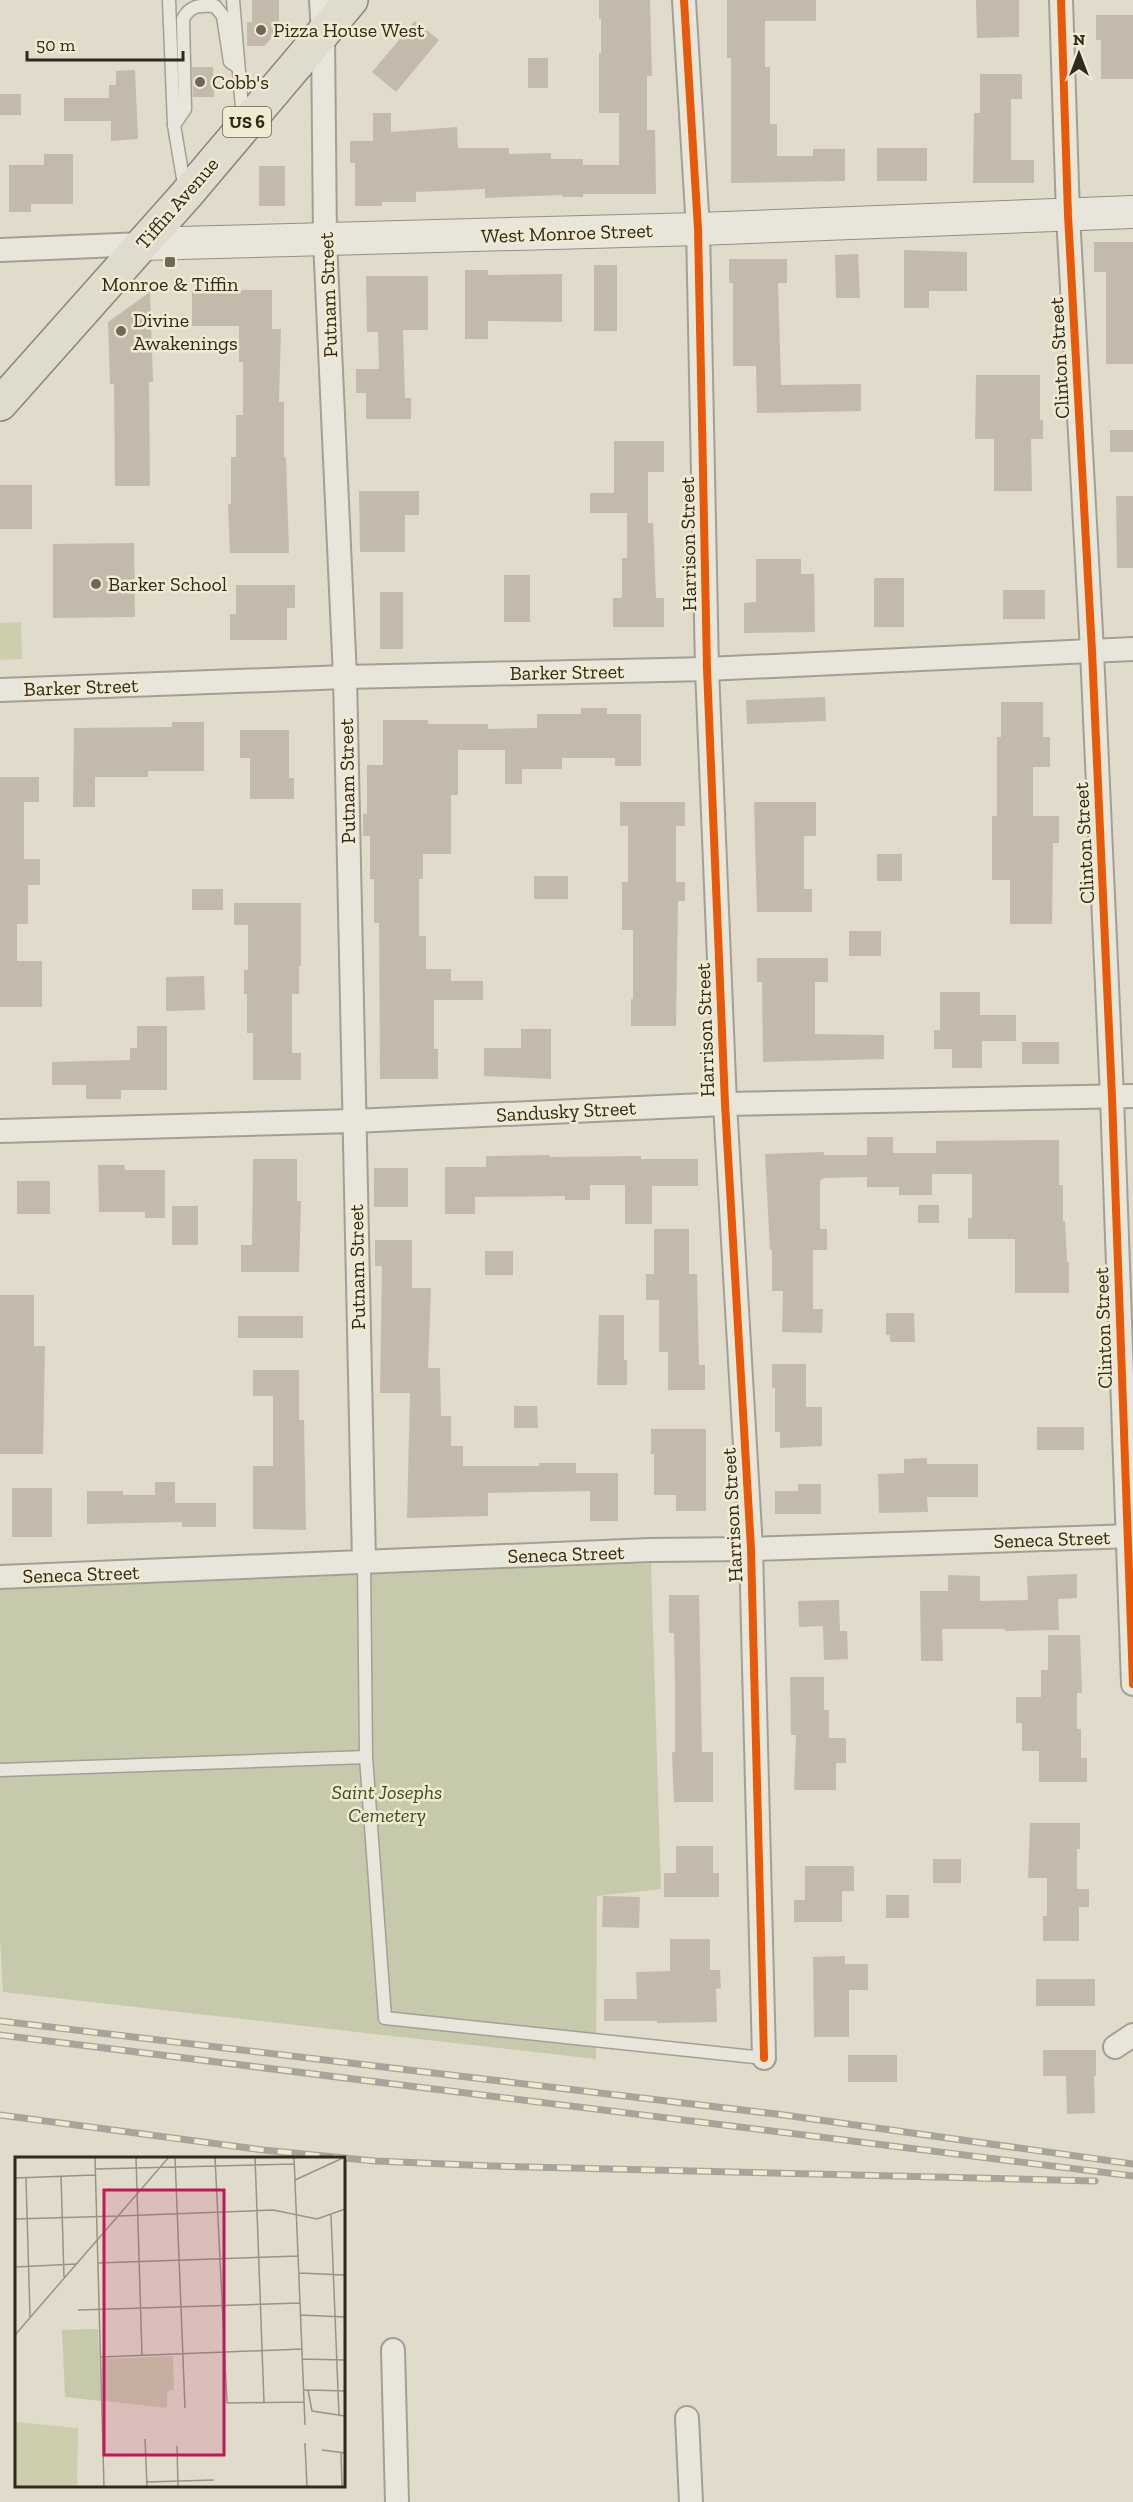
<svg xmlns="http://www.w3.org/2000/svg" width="1133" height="2502" viewBox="0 0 1133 2502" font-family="'Zilla Slab',serif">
<rect width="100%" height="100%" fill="#e0dbca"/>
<polygon fill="#ccceae" points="21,622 22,659 0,660 0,623"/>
<polygon fill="#c7c9ad" points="651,1563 661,1889 597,1896 596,2059 3,1992 0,1939 0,1590"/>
<g fill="#c3baac">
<polygon points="252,0 279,0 279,30 264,46 247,46 247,22 252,22"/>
<polygon points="599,0 650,0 652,76 647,76 647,130 655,130 656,194 583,194 583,197 562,197 562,195 485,198 485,189 416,192 416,202 382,202 382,206 355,206 355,163 350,163 350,141 373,141 373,113 391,113 391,132 457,127 458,148 509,148 509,154 551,153 551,159 583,159 583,165 619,165 619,113 599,113 599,53 601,53 601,19 599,19"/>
<polygon points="727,0 816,0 816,21 765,21 765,67 770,67 770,124 777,124 777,156 813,156 813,149 845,149 845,181 731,183 731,58 727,58"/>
<polygon points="976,0 1019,0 1019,37 977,38"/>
<polygon points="1096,15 1133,15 1133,79 1101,79 1101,40 1096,40"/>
<polygon points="415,21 439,40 396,92 372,72"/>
<rect x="528" y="58" width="20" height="30"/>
<polygon points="192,67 213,67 214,97 193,97"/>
<polygon points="135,70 138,139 111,141 111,121 64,121 64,98 109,98 109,85 116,85 116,71"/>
<polygon points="980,74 1022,74 1022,99 1011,99 1011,160 1034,160 1034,183 973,183 974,113 980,113"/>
<rect x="0" y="94" width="21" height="21"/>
<rect x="877" y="148" width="50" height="33"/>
<polygon points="44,154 73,154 73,204 31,204 31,212 9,212 9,165 44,165"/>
<rect x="259" y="166" width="26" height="40"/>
<polygon points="1094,242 1133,242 1133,364 1106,364 1106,272 1094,272"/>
<polygon points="904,250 967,252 967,291 929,291 929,308 904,308"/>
<polygon points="858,254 860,298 836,298 835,255"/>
<polygon points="729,259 787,259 787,283 778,283 781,385 861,384 861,411 757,413 756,366 733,366 733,283 729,283"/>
<rect x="594" y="265" width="23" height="66"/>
<polygon points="465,270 488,270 488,275 562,274 562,322 488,321 488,339 465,339"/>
<polygon points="366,276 428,276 428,330 403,330 405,398 411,398 411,419 366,419 366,393 356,393 356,369 379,369 378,332 367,332"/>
<polygon points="192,290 272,290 272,329 281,329 279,402 284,402 284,457 286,457 289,553 230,553 228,504 231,504 231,457 236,457 236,415 243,415 243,362 239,362 239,326 192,326"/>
<polygon points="150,292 153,382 149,382 150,486 115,486 114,384 110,384 108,322"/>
<polygon points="976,375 1040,375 1040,420 1043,420 1043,439 1031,439 1032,491 994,491 994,439 975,439"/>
<rect x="1110" y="430" width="23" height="22"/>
<polygon points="614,441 664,441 664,472 648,472 648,523 653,523 656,598 664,598 664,627 613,627 613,598 622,598 622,558 627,558 627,513 590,513 590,493 614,493"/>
<rect x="0" y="485" width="32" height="44"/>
<polygon points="359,491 419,491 419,515 405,515 405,552 360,552"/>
<polygon points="1116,496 1133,496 1133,568 1117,568"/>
<polygon points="134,543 135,617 53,618 53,544"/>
<polygon points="756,559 801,559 801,574 814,574 815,632 744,633 744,603 756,602"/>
<rect x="504" y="575" width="26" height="47"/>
<rect x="874" y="578" width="30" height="49"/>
<polygon points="236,585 295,585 295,608 287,608 287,640 230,640 230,614 236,614"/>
<rect x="1003" y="590" width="42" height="29"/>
<rect x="380" y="592" width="23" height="57"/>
<polygon points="825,697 826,721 747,724 746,700"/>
<polygon points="1001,702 1043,702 1043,737 1050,737 1050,767 1033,767 1033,816 1059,816 1059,843 1053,843 1052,924 1010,924 1010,880 992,880 992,816 997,816 997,737 1001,737"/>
<polygon points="581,708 607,708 607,714 641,714 641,766 615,766 615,758 562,758 562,769 522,769 522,784 505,784 505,750 458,750 458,795 451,795 451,854 423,854 423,879 419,879 419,936 426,936 426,969 451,969 451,981 483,981 483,1000 434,1000 434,1049 438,1049 438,1079 380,1079 379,923 374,923 374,879 370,879 370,836 363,836 363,814 367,814 367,765 383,765 383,720 428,720 428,724 488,724 488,729 537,728 537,714 581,714"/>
<polygon points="172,722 204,722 204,771 148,771 148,777 95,777 95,807 73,807 74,728 172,727"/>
<polygon points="240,730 289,730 289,778 294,778 294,799 250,799 250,758 240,758"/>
<polygon points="0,777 39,777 39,802 24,802 24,859 40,859 40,885 28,885 28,924 17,924 17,961 42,961 42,1007 0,1007"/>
<polygon points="620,802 685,802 685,826 676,826 676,882 685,882 685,901 678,901 676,1026 631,1026 631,999 633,999 633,930 622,930 622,882 628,882 628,826 620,826"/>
<polygon points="754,802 816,802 816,836 804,836 804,889 812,889 812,912 757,912"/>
<rect x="877" y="854" width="25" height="27"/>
<rect x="534" y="876" width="34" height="23"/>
<rect x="192" y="889" width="31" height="21"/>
<polygon points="234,903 301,903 301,966 299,966 299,994 292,994 292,1053 301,1053 301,1080 253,1080 253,1033 247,1033 247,994 244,994 244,970 248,970 248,925 234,925"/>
<rect x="849" y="931" width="32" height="25"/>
<polygon points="757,958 828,958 828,982 815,982 815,1034 884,1035 884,1059 763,1062 762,982 757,982"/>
<polygon points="204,976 205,1010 166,1011 166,977"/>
<polygon points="940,992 980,992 980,1015 1016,1015 1016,1041 982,1041 982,1068 952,1068 952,1049 934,1049 934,1030 940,1030"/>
<polygon points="137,1026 167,1026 167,1090 121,1090 121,1099 86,1099 86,1085 52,1085 52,1062 130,1060 130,1048 137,1048"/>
<polygon points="521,1029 551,1029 551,1079 484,1076 484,1048 521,1048"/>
<rect x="1022" y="1042" width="37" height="22"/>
<polygon points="867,1137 893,1137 893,1153 936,1153 936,1141 1059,1140 1059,1185 1063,1185 1063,1221 1065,1221 1067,1262 1069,1262 1069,1293 1015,1293 1015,1239 968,1239 968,1218 972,1218 972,1174 932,1174 932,1195 899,1195 899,1187 867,1187 867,1177 825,1178 820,1180 820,1229 827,1229 827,1250 813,1250 813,1309 823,1309 822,1333 782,1332 783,1291 772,1291 772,1250 770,1250 765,1154 824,1152 824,1155 867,1155"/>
<polygon points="550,1155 550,1157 641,1156 641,1159 698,1159 698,1186 652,1186 652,1224 625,1224 625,1185 590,1185 590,1200 565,1200 565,1196 475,1197 475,1214 445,1214 445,1167 486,1167 486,1156"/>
<polygon points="253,1159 297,1159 297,1201 301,1201 299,1272 241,1272 241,1245 252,1245"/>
<polygon points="98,1165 124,1165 125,1170 165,1170 165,1218 145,1218 145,1212 99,1212"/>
<rect x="374" y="1168" width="34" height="39"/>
<rect x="17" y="1181" width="33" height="33"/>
<rect x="918" y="1205" width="21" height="18"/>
<rect x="172" y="1206" width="26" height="39"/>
<polygon points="654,1229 689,1229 689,1274 697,1274 699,1365 705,1365 705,1390 668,1390 668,1352 659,1352 659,1300 646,1300 646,1274 654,1274"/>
<polygon points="375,1240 412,1240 412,1288 431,1288 428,1368 440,1368 441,1416 451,1416 451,1446 463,1446 463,1466 539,1466 539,1463 576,1463 576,1473 618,1473 618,1521 590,1521 590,1491 488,1493 488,1516 407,1518 410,1393 380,1393 382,1266 375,1266"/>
<rect x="485" y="1251" width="28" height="24"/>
<polygon points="0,1295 34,1295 34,1346 45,1346 43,1454 0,1454"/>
<polygon points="886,1313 914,1313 915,1342 890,1342 890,1335 886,1335"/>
<polygon points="599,1315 624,1315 624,1360 627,1360 627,1385 597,1385"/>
<rect x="238" y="1316" width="65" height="22"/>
<polygon points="772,1364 806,1364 806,1407 822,1407 822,1446 780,1448 780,1432 775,1432 775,1388 772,1388"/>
<polygon points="253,1370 299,1370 299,1420 304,1420 306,1530 253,1529 253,1466 273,1466 273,1396 253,1396"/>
<polygon points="514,1406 537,1406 538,1428 514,1428"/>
<rect x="1037" y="1427" width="47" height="23"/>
<polygon points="651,1429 706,1429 706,1511 676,1511 676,1495 654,1495 654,1454 651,1454"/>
<polygon points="927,1458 927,1464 978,1464 978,1497 927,1497 928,1512 879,1513 878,1474 904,1473 904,1459"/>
<polygon points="155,1482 175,1482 175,1503 216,1503 216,1527 182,1527 182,1522 87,1524 87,1491 123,1491 123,1495 155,1495"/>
<polygon points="798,1484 821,1484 821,1514 775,1514 775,1491 798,1491"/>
<rect x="12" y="1488" width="40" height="49"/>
<polygon points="1077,1574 1077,1598 1058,1599 1059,1630 1005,1631 1005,1629 942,1629 943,1661 921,1661 920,1591 948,1591 948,1575 980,1576 980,1601 1028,1600 1027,1576"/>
<polygon points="669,1595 699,1595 702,1752 713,1752 713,1802 674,1802 672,1752 675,1752 675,1683 674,1633 669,1633"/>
<polygon points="839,1600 840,1631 847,1631 848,1659 824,1660 823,1626 799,1627 798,1601"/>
<polygon points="1048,1635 1080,1635 1082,1693 1077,1693 1077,1729 1081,1729 1081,1758 1087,1758 1087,1782 1039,1782 1039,1751 1022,1751 1022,1723 1016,1723 1016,1697 1041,1697 1041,1670 1048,1670"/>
<polygon points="790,1677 824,1677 824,1710 829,1710 829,1738 846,1738 846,1763 836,1763 836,1790 794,1790 796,1735 791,1735"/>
<polygon points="1030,1823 1080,1823 1080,1849 1077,1849 1077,1889 1089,1889 1089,1907 1079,1907 1079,1941 1043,1941 1043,1916 1047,1916 1047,1878 1028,1878"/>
<polygon points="676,1846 713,1846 713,1873 719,1873 719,1897 664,1897 664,1873 676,1873"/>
<rect x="933" y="1859" width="28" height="24"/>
<polygon points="805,1866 854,1866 854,1891 842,1891 842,1922 794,1922 794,1900 805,1900"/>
<rect x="886" y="1895" width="23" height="23"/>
<polygon points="603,1896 640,1897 639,1928 602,1927"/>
<polygon points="670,1939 710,1939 710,1970 720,1970 721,1988 716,1989 717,2022 657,2023 657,2021 604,2021 604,1999 637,1999 636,1972 670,1971"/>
<polygon points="845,1956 845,1964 868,1964 868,1990 849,1990 849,2037 814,2037 813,1957"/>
<rect x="1036" y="1979" width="59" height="27"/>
<polygon points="1043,2050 1096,2050 1096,2076 1094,2076 1095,2113 1067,2114 1066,2076 1043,2076"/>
<rect x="848" y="2055" width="49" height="27"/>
</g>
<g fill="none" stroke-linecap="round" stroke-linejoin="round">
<defs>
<g id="service">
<polyline points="169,0 174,125 185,190"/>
<polyline points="233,0 243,120"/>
<path d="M174 125 185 109 183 19C190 5 200 5 215 6L223 16 230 62 238 67"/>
<polyline points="364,1562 366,1757 385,2018 764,2058"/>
<polyline points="0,1770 366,1757"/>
</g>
<g id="minor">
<polyline points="321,0 323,34 325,240 345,677 364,1562"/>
<polyline points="684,0 698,229 707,669 725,1104 751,1549 764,2058"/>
<polyline points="1061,0 1068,215 1092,651 1112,1097 1133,1684"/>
<polyline points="0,250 142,244"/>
<polyline points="0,690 345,677 707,669 1133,649"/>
<polyline points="0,1131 354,1121 725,1104 1133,1096"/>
<polyline points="0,1577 650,1550 751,1549 1133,1536"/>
<polyline points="1115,2047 1133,2035"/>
<polyline points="393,2350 397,2502"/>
<polyline points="687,2418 691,2502"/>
</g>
<polyline id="secondary" points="142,244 698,229 1133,212"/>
<polyline id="primary" points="0,404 186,195 351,0"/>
</defs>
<use href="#service" stroke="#a49f94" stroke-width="15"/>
<use href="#minor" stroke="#a49f94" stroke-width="26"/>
<use href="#secondary" stroke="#948f83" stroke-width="34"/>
<use href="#primary" stroke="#8a857a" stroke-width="36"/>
<use href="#service" stroke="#e8e5db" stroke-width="12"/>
<use href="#minor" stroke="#e8e5db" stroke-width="22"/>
<use href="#secondary" stroke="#e8e5db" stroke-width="32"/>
<use href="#primary" stroke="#dfdbcd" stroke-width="33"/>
<defs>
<g id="rail">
<polyline points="0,2021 784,2115 1133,2164"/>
<polyline points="0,2035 1133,2176"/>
<polyline points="0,2115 263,2150 375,2161 492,2166 1095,2181"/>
</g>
</defs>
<use href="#rail" stroke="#a7a49c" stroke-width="7"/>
<use href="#rail" stroke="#f0ead0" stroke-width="4.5" stroke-dasharray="14" stroke-linecap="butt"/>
<defs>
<g id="cycleway">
<polyline points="684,0 698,229 707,669 725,1104 751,1549 764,2058"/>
<polyline points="1061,0 1068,215 1092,651 1112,1097 1133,1684"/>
</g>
</defs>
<use href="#cycleway" stroke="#f0ead0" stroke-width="11"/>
<use href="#cycleway" stroke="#e8590c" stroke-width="8"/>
</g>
<g fill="#6e675a" stroke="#f0ead0" stroke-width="2">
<circle cx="261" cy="30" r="6"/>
<circle cx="200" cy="82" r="6"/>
<rect x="164" y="256" width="12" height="12" rx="3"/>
<circle cx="121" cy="331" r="6"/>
<circle cx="96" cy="584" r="6"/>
</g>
<g text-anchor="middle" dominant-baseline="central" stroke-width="5" stroke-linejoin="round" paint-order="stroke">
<rect fill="#f0ead0" stroke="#6a6253" stroke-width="1.5" x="223" y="107" width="48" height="30" rx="4.5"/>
<g font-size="18" font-weight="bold" fill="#31281e">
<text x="247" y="122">US 6</text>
</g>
<g font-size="20" fill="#31281e" stroke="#f0ead0" text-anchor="start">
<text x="273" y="30">Pizza House West</text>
<text x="212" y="82">Cobb's</text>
<text x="170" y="284" text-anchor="middle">Monroe &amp; Tiffin</text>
<text x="133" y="320">Divine<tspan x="133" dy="23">Awakenings</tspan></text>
<text x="108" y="584">Barker School</text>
</g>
<g font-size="20" fill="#31281e" stroke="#f0ead0">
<text transform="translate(177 203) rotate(-49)">Tiffin Avenue</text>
<text transform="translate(567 233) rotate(-2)">West Monroe Street</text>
<text transform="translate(328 295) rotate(-92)">Putnam Street</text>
<text transform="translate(1059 358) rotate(-93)">Clinton Street</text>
<text transform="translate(688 544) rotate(-91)">Harrison Street</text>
<text transform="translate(567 672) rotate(-1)">Barker Street</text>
<text transform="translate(81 687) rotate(-2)">Barker Street</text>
<text transform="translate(347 781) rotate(-91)">Putnam Street</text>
<text transform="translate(1084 843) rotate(-93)">Clinton Street</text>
<text transform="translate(705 1030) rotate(-92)">Harrison Street</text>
<text transform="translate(566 1111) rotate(-3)">Sandusky Street</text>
<text transform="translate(357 1267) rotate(-91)">Putnam Street</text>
<text transform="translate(1103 1328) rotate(-92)">Clinton Street</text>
<text transform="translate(732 1515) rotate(-93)">Harrison Street</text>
<text transform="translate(1052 1539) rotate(-2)">Seneca Street</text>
<text transform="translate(566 1554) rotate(-2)">Seneca Street</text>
<text transform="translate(81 1574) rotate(-2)">Seneca Street</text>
</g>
<g font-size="20" font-style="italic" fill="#3f4b27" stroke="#f0ead0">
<text x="387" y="1792">Saint Josephs<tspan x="387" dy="23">Cemetery</tspan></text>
</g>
</g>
<g transform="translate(15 2157)">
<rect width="330" height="330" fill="#e0dbca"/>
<path d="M0 265 63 271 62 330H0Z" fill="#ccceae"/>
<path d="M83 172 86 244 50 240 47 173ZM158 199 159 233 152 234V251L89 244 87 202Z" fill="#c7c9ad"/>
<path fill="none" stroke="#9a9385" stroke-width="1.5" d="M80 0 89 330M121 0 127 199M160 0 170 251M200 0 212 246M240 0 249 246M279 0 290 268M80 12 279 7M46 19 49 120M0 21 80 18M11 21 15 160M280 23 330 0M316 58 324 259M104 59 258 53 302 62 330 52M0 62 104 59M83 106 283 99M0 110 61 107M284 116 330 118M63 153 285 146M285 158 330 160M0 178 154 0M86 200 287 192M287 202 330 203M288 233H293L297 254 330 259M293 233 330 234M212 246 289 245M130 282 132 330M290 286 292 330M162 289 163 330M307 293 330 296M326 295 327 330M132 325 199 323"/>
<path fill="#c2185b" fill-opacity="0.15" stroke="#c2185b" stroke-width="3" d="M89 33H209V298H89Z"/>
<rect width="330" height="330" fill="none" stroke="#31281e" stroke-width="3"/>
</g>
<g transform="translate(1079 54)" stroke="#f0ead0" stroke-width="4.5" paint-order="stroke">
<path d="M0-4.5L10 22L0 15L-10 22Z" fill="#31281e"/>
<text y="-9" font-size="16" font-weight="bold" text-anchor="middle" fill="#31281e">N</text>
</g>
<path d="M27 51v9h156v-9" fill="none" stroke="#31281e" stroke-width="3"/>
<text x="36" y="51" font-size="18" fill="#31281e" stroke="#f0ead0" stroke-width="4.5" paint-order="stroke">50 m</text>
</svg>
